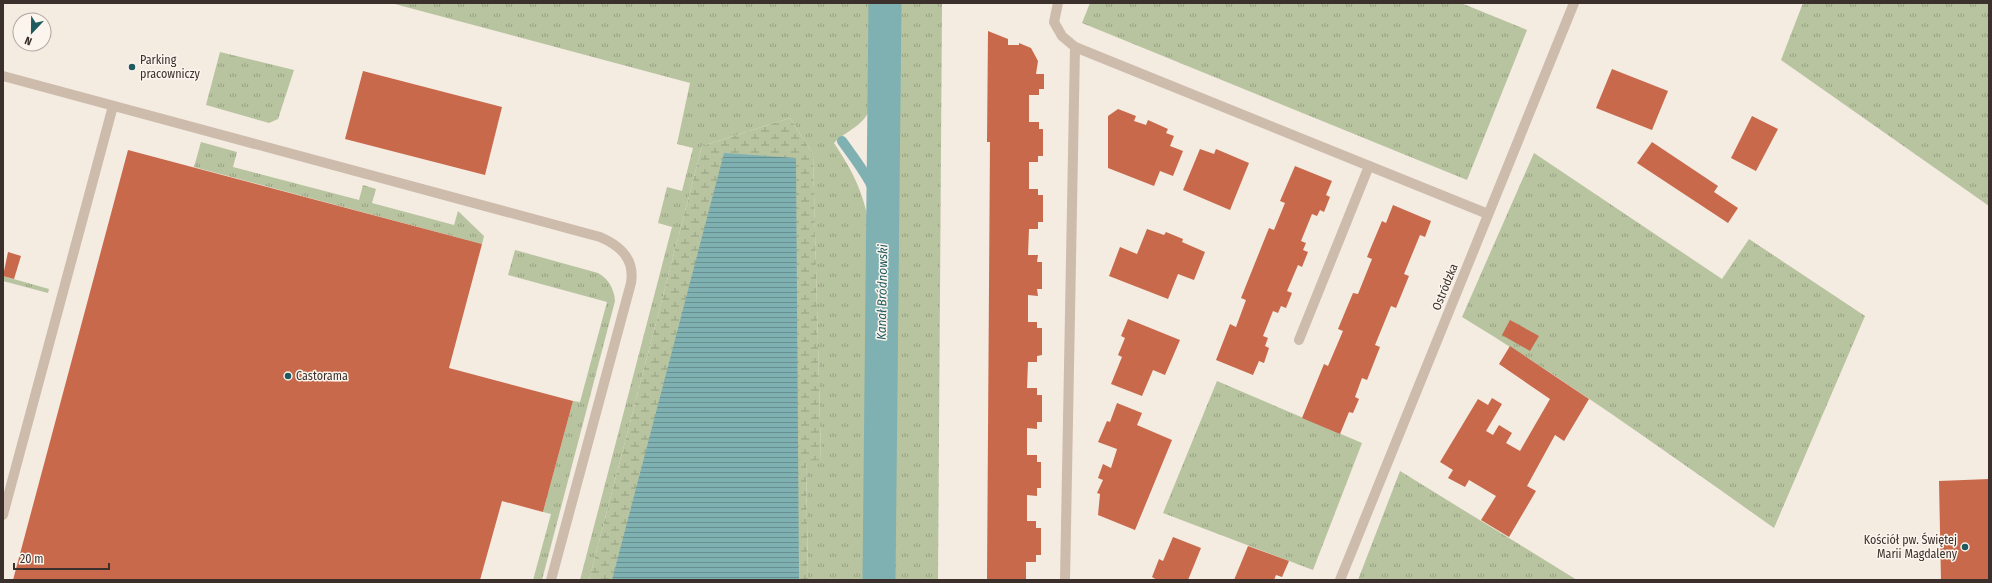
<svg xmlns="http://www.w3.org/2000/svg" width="1992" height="583" viewBox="0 0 1992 583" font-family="'Fira Sans Condensed',sans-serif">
<defs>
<pattern id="grass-tufts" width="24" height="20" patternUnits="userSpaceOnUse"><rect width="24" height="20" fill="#b8c4a0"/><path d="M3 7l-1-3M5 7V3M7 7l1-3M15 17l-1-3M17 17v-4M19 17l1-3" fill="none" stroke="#97a083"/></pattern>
<pattern id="wetland-marsh" width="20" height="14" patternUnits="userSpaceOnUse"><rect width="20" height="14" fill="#b8c4a0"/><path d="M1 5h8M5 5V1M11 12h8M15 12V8" fill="none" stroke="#97a083"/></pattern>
<pattern id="water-rules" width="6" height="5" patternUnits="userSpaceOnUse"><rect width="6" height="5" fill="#7fb0b2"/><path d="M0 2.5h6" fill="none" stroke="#699091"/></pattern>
</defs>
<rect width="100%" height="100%" fill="#f4ebe1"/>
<g fill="url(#grass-tufts)">
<path d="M391 3H871L870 108C865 125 846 131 834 143 852 170 863 191 869 224L864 580H808L806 460H821L813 154 790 118 702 146 589 580H580L672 227 658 223 667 187 682 191 693 148 677 144 690 83Z"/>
<polygon points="900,3 942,3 938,580 889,580"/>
<polygon points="1090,3 1461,3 1527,30 1467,180 1082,23"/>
<polygon points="1803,3 1989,3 1989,206 1781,60"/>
<polygon points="220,52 294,70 278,119 269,123 206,105"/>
<polygon points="201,142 237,152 233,167 359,200 363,185 376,189 372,203 454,225 458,211 484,236 482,244 194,167"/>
<path d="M1534 153 1722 279 1749 239 1865 316 1774 528C1672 456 1569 382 1462 317Z"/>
<path d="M515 250 598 273C609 279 614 289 615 301L542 580H533L551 514 543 512 573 401 580 402 607 302 508 275Z"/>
<polygon points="3,276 49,289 48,293 3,281"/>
<polygon points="1217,381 1362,443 1313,570 1163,513"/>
<polygon points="1400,471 1577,580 1358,580"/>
</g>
<polygon fill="url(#wetland-marsh)" points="790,118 813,154 821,460 806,461 808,580 589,580 702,146"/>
<polygon fill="url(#water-rules)" points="724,153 796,158 799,580 612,580"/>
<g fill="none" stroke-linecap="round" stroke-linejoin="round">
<path stroke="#7fb0b2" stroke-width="10" d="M842 141C860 166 878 188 883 220"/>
<polyline stroke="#7fb0b2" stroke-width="33" points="879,580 885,3"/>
</g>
<g fill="#c8694b">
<polygon points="988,31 1008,39 1008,45 1019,45 1019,43 1031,48 1038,61 1036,74 1044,74 1044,89 1039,89 1039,95 1029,95 1029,122 1039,122 1039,129 1043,129 1043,156 1038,156 1038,162 1029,162 1029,189 1038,189 1038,195 1043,195 1043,222 1038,222 1038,229 1029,229 1028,255 1038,255 1037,262 1042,262 1042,289 1037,289 1038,296 1028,295 1028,322 1037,322 1037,328 1042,328 1042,355 1037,356 1037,362 1028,362 1027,388 1037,388 1037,395 1042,395 1042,422 1037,422 1037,429 1027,428 1027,455 1037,455 1037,462 1041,462 1041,488 1037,488 1037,496 1027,495 1027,521 1036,521 1036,528 1041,528 1041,555 1036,555 1036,562 1026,562 1026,580 987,580 990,142 987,142"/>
<polygon points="1612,69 1668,91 1652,130 1596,108"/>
<polygon points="363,71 502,107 485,175 345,139"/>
<polygon points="1118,109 1136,116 1134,121 1146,125 1148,120 1168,129 1166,133 1174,136 1170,146 1183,151 1173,176 1160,171 1154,186 1108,168 1108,116"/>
<polygon points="1752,116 1778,129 1756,171 1731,158"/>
<polygon points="1652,142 1718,186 1714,192 1738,208 1728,223 1637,163"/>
<polygon points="1200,149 1214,154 1216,149 1249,163 1230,210 1183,190"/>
<polygon points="128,150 482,244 449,368 573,401 543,512 502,501 480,580 13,580"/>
<polygon points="1295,166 1332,181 1326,195 1330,197 1324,212 1320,210 1317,216 1312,214 1301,241 1306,243 1303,250 1308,252 1302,267 1298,265 1287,291 1292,293 1286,308 1281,306 1278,313 1273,311 1263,336 1268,338 1265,346 1269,348 1264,363 1259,361 1253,375 1216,360 1230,324 1236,327 1246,300 1241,298 1269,228 1274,230 1285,203 1280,201"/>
<polygon points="1393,205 1431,221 1425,237 1420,235 1404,274 1409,276 1396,308 1391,306 1375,345 1380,347 1367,380 1362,378 1355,397 1359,399 1353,413 1349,412 1340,434 1302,418 1324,364 1328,366 1343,331 1338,329 1353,293 1358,294 1372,259 1367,257 1382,221 1386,223"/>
<polygon points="1147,229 1164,235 1166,232 1183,239 1182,242 1205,252 1194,280 1178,274 1168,299 1109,276 1120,247 1137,254"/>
<polygon points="8,252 21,256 14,279 3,276"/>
<polygon points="1128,319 1180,340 1165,375 1153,370 1142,396 1111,384 1122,357 1118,355 1125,338 1121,336"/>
<polygon points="1510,320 1539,336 1530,351 1502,335"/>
<polygon points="1510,346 1589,399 1564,441 1555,435 1527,486 1536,491 1509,537 1481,520 1496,496 1469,480 1465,487 1448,478 1453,470 1440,462 1478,399 1488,405 1492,398 1502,404 1486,431 1493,435 1499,425 1512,433 1506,443 1520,451 1550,399 1499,364"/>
<polygon points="1117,403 1142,413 1137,425 1172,440 1135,530 1098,515 1100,494 1097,493 1103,480 1098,478 1103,464 1111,468 1117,449 1098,442 1107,421 1110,422"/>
<polygon points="1989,479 1989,580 1941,580 1939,481"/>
<polygon points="1173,537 1201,548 1188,580 1157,580 1152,577 1159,559 1163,561"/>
<polygon points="1248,546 1289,561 1282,577 1276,575 1274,580 1234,580"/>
</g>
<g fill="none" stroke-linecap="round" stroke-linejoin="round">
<g stroke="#cdbbac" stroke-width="10">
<polyline points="1058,3 1054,22 1062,36 1075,47 1065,580"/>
<polyline points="1075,47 1488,214"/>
<path d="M3 76 600 237C621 246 635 259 631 283L551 580"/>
<polyline points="1299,340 1369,166"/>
<polyline points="3,515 113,106"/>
</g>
<polyline stroke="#cdbbac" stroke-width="10" points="1340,580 1574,3"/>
</g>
<g fill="#1f5a5e" stroke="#fbf5ee" stroke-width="1.5">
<circle cx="132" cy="67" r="4"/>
<circle cx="288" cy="376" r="4"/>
<circle cx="1965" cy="547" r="4"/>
</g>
<g text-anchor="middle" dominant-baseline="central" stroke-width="3" stroke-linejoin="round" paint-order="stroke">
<g font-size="12" fill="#3b302b" stroke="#fbf5ee" text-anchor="start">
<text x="140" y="60">Parking<tspan x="140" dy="14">pracowniczy</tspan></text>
<text x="296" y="376">Castorama</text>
<text x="1957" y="540" text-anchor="end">Kościół pw. Świętej<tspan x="1957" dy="14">Marii Magdaleny</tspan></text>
</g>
<g font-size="12" fill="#3b302b" stroke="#fbf5ee">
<text transform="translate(1445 287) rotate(-68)">Ostródzka</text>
</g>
<g font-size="13" font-style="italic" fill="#1f5a5e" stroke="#fbf5ee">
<text transform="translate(882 292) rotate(-89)">Kanał Bródnowski</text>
</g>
</g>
<rect width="1992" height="583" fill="none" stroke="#3b302b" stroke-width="8"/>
<g transform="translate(32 32) rotate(202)"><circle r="19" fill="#fbf5ee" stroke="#aea6a0"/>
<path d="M0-3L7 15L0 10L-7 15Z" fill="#1f5a5e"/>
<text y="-6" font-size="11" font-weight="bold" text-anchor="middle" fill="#3b302b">N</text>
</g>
<path d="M14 563v6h95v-6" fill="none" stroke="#3b302b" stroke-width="2"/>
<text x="20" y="563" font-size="12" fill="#3b302b" stroke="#fbf5ee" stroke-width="3" paint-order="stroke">20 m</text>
</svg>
